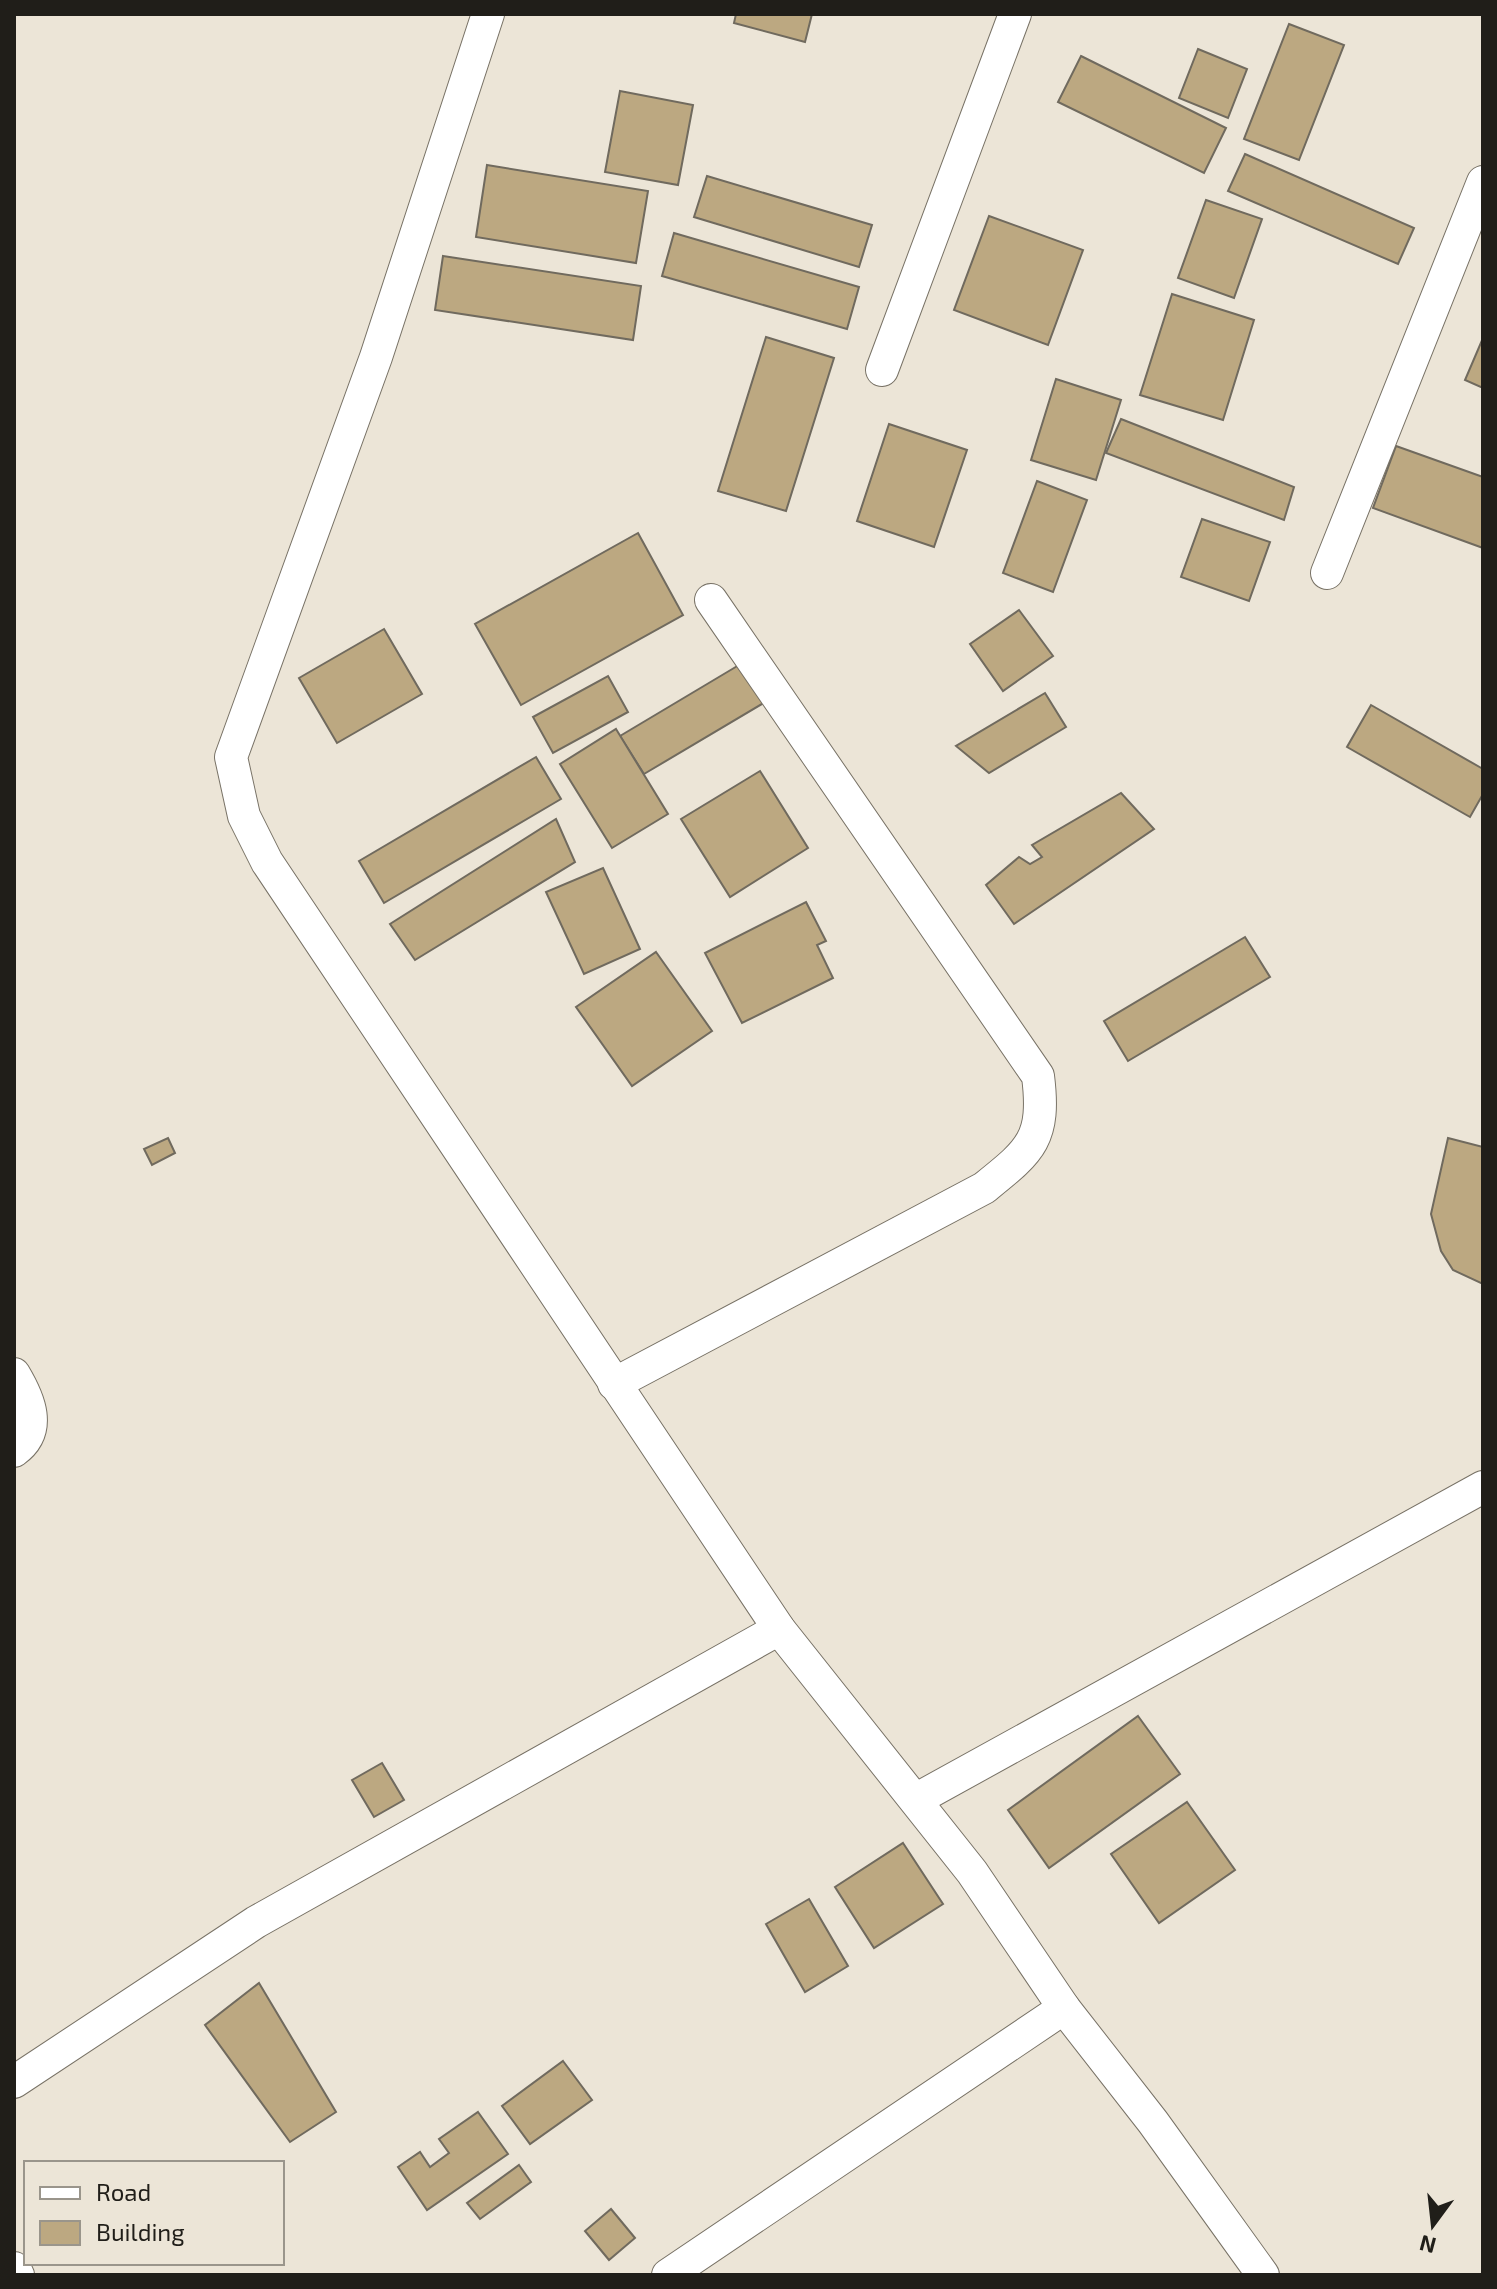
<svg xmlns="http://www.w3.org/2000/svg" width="1497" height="2289" viewBox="0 0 1497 2289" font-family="'Exo 2',sans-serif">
<rect width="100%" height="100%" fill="#ece5d7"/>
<g fill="#bca881" stroke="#706a5e" stroke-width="2">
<polygon points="736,14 812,14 805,42 734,23"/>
<polygon points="1289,24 1344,45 1299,160 1244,139"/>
<polygon points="1198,49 1247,69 1228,118 1179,98"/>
<polygon points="1081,56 1226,128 1204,173 1058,102"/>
<polygon points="620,91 693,105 678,185 605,172"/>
<polygon points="1245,154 1414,228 1398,264 1228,191"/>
<polygon points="487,165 648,191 636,263 476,237"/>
<polygon points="707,176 872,225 859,267 694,217"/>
<polygon points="1206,200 1262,219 1234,298 1178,278"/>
<polygon points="989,216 1083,250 1048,345 954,310"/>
<polygon points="674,233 859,287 847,329 662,276"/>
<polygon points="443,256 641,286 633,340 435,310"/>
<polygon points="1172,294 1254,320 1223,420 1140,395"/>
<polygon points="766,337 834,358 786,511 718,491"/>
<polygon points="1483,338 1483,388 1465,380"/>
<polygon points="1056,379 1121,400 1096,480 1031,460"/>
<polygon points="1121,419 1294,487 1284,520 1106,453"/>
<polygon points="889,424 967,450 934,547 857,521"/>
<polygon points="1396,446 1483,477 1483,548 1373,508"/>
<polygon points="1037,481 1087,500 1053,592 1003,573"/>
<polygon points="1202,519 1270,542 1249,601 1181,577"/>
<polygon points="638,533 683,615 521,705 475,624"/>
<polygon points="1019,610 1053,656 1003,691 970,644"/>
<polygon points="384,629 422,694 337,743 299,678"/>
<polygon points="744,662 767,701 644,774 620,736"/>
<polygon points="608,676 628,712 553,753 533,717"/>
<polygon points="1045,693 1066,727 989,773 956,746"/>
<polygon points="1371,705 1483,769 1483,794 1470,817 1347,747"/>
<polygon points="616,729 668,814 612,848 560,764"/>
<polygon points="536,757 561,799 384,903 359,861"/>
<polygon points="760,771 808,848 730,897 681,819"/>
<polygon points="1121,793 1154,829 1014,924 986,885 1019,857 1030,864 1042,857 1032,845"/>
<polygon points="556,819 575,862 415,960 390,924"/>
<polygon points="603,868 640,949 584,974 546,892"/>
<polygon points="806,902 826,941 817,945 833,978 742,1023 705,953"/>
<polygon points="1245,937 1270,977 1128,1061 1104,1021"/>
<polygon points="656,952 712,1031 632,1086 576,1007"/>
<polygon points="168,1138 175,1153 152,1165 144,1149"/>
<polygon points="1448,1138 1483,1147 1483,1284 1453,1270 1441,1251 1431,1214"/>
<polygon points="1138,1716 1180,1774 1049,1868 1008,1810"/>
<polygon points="382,1763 404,1800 374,1817 352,1780"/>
<polygon points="1187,1802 1235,1870 1159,1923 1111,1854"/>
<polygon points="903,1843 943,1904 874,1948 835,1887"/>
<polygon points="809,1899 848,1966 805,1992 766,1924"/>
<polygon points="259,1983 336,2112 290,2142 205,2025"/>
<polygon points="563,2061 592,2100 530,2144 502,2106"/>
<polygon points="478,2112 508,2154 427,2210 398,2167 420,2152 430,2167 449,2153 439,2139"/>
<polygon points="519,2165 531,2182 480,2219 467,2203"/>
<polygon points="611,2209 635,2238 609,2260 585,2231"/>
</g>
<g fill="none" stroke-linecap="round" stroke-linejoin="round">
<defs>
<g id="street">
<polyline points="488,14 376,357 231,757 244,816 267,862 779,1629 972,1872 1064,2008 1153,2122 1263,2275"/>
<polyline points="882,370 1015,14"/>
<polyline points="1327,573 1483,182"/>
<path d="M14 1374C29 1399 43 1430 14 1451"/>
<path d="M614 1384 984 1188C1030 1151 1046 1140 1038 1076L711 600"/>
<polyline points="917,1799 1483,1487"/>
<polyline points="14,2082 256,1922 779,1629"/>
<polyline points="14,2268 18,2275"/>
<polyline points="668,2275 1064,2008"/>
</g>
</defs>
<use href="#street" stroke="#787266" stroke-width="34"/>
<use href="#street" stroke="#fff" stroke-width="32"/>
</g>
<rect width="1497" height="2289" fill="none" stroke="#201e19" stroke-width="32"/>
<rect x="24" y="2161" width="260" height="104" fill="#ece5d7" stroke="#9a958b" stroke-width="2"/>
<rect x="40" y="2187" width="40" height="12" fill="#ffffff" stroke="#9a958b" stroke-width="2"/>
<text x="96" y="2201" font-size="24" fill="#201e19">Road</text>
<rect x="40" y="2221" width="40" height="24" fill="#bca881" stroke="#9a958b" stroke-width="2"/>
<text x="96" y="2241" font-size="24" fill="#201e19">Building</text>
<g transform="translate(1433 2225) rotate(195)" stroke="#ece5d7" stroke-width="6" paint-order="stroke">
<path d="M0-6L14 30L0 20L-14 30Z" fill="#201e19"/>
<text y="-12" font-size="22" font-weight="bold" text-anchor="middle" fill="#201e19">N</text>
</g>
</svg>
